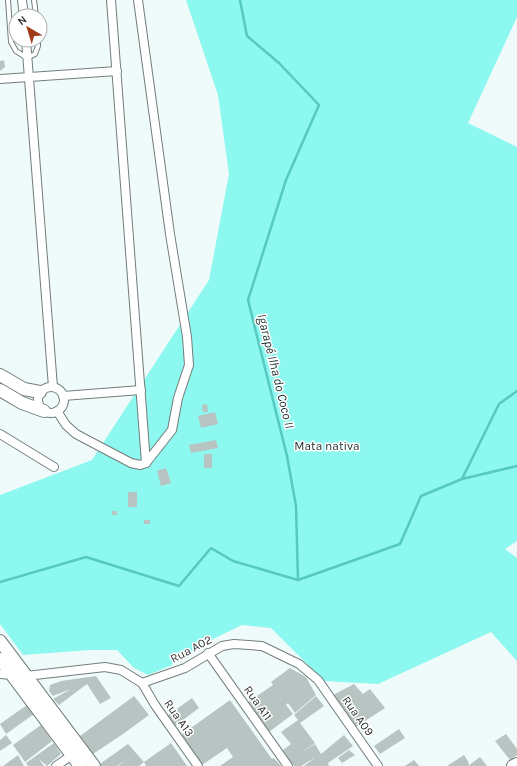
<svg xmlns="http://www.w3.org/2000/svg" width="517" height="766" viewBox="0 0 517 766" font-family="Karla,sans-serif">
<rect width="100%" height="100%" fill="#effbfa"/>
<polygon fill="#8df8ef" points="186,0 517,0 517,17 468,123 517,147 517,541 505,549 517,558 517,661 491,632 378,684 324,681 271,628 242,625 205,643 170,666 148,675 134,668 117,650 90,650 23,655 0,624 0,495 92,460 209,280 229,174 218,95"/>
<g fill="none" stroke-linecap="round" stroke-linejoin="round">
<g stroke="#56c9c1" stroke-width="2.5">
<polyline points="462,479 499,404 517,391"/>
<polyline points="298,580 400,544 421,496 462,479 517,466"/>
<polyline points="0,582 86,557 179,586 211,548 233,561 298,580 296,506 287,456 248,300 286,180 319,105 279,63 247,36 240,0"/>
</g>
</g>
<g fill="#b8c4c2">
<polygon points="4,60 5,67 0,71 0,61"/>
<polygon points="207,404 208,412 203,412 202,405"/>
<polygon points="215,412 218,424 201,428 198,416"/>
<polygon points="216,440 218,448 191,453 189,445"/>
<rect x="204" y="454" width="8" height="14"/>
<polygon points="166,468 171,483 161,486 157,471"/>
<rect x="128" y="492" width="9" height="15"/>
<rect x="112" y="511" width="5" height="4"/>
<rect x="144" y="520" width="6" height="4"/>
<polygon points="290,668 306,677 316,695 295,713 288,703 286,705 293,714 269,732 248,702 273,685 271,682"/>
<polygon points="96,676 111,698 100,704 87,684 59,705 53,699 71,689 53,696 49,691 50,685 61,681"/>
<polygon points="354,684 363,694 370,689 385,708 356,727 333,695"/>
<polygon points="134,696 149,715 123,734 93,754 80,736"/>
<polygon points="316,696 324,706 300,723 315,743 301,753 315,744 321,754 344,735 353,746 328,763 329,766 304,766 316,757 301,766 294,766 283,750 291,744 281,732 298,720 294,715"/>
<polygon points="192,698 199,708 175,726 167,716"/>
<polygon points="230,700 272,759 274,758 281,766 220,766 233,757 227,748 202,765 181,735"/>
<polygon points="27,705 34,714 6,734 0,724"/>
<polygon points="41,725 52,741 25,762 13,745"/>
<polygon points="399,729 405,738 380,754 374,746"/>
<polygon points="506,734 517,749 517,755 510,760 495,741"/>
<polygon points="6,735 12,743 0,751 0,740"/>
<polygon points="54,743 61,754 47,766 39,759 44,766 28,766 26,763"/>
<polygon points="171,743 187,766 146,766 144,762"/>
<polygon points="128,744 144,762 139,766 118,766 127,759 117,766 97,766"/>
<polygon points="349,750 355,755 342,763 338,758"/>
<polygon points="18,755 24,766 3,766"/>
<polygon points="464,755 469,763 468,766 480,757 487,766 447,766"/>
<polygon points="414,760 419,766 405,766"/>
</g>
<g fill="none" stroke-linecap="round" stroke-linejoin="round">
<defs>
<g id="lane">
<polyline points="8,0 11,42 16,51 27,58 35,54 38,46 38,40"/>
<polyline points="34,0 36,16"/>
</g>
<g id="street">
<polyline points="22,0 24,16"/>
<polyline points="138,0 170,234 187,337 189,365 178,398 172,430 146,463"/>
<polyline points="26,40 53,387"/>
<polyline points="0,79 117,71"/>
<circle cx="51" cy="400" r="13"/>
<polyline points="63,396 141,390"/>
<polyline points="57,411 66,425 76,434 131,463 140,465 146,463 111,0"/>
<polyline points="0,434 54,467"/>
<polyline points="208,653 288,766"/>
<polyline points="0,674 26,676 105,667 121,670 142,683 155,705 198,766"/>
<polyline points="142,683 185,668 222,646 234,644 262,646 299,664 318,680 378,766"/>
<polyline points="56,766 72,755"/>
</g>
<g id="secondary">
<polyline points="0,375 24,389 40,392"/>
<polyline points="0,390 22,403 44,411"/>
<polyline points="0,641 94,766"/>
<polyline points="0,659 80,766"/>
<polyline points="513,766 517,764"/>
</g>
</defs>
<use href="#lane" stroke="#727d7c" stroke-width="6"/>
<use href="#street" stroke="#727d7c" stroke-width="10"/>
<use href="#secondary" stroke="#727d7c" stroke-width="14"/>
<use href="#lane" stroke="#fff" stroke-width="4"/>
<use href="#street" stroke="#fff" stroke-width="8"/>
<use href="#secondary" stroke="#fff" stroke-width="12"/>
</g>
<g text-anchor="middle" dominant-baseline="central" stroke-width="3" stroke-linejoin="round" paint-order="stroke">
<g font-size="12" fill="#1a2f2d" stroke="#fff">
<text x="327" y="446">Mata nativa</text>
</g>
<g font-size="12" fill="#2f3333" stroke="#fff">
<text transform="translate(191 649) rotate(-28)">Rua A02</text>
<text transform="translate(258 703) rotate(55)">Rua A11</text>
<text transform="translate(358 716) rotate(55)">Rua A09</text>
<text transform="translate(179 718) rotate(55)">Rua A13</text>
</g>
<g font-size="13" font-style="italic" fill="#1b302e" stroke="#fff">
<text transform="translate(276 371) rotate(76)">Igarapé Ilha do Coco II</text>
</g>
</g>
<g transform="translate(28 28) rotate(322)"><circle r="19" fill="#ffffff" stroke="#acadad"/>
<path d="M0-3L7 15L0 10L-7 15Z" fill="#a23b18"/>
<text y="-6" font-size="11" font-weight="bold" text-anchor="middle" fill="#2f3333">N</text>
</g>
</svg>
